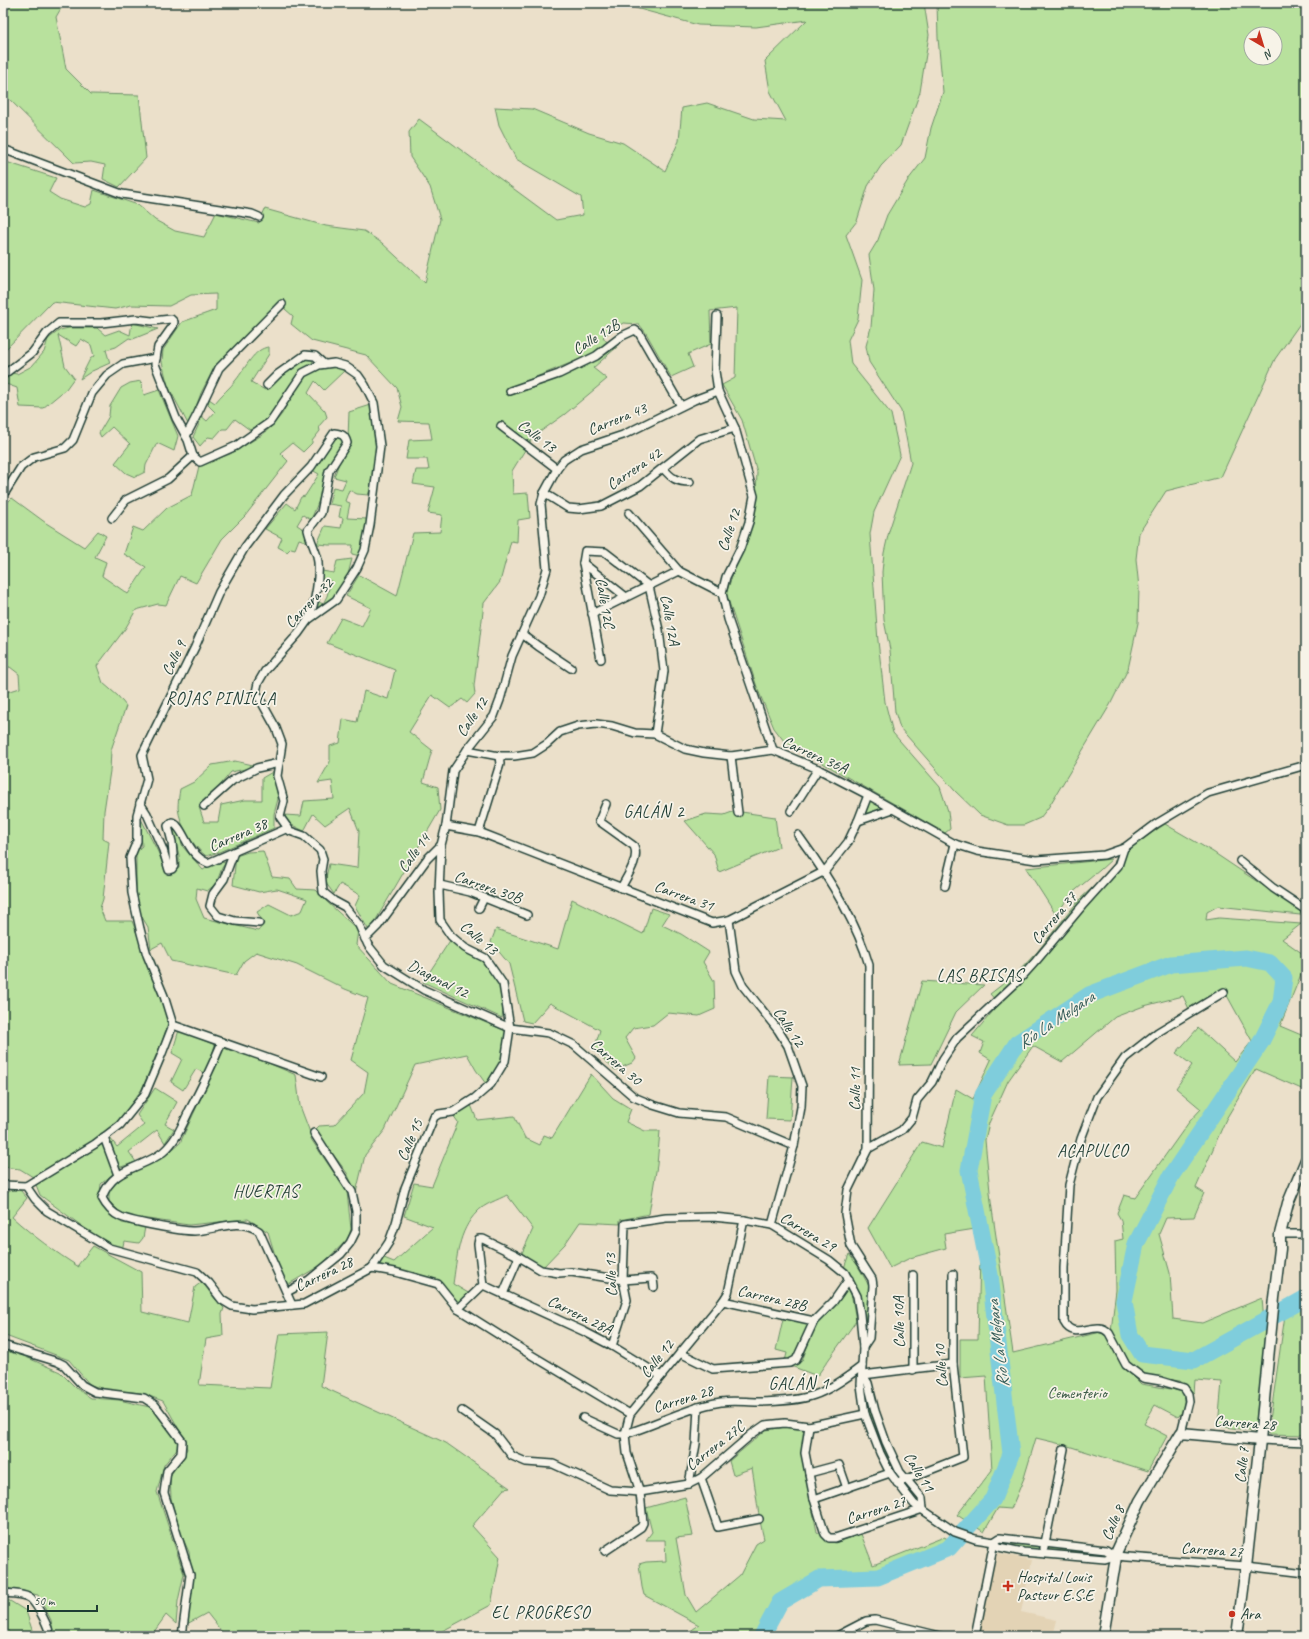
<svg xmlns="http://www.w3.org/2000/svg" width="1309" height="1639" viewBox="0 0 1309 1639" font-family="Caveat,sans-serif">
<rect width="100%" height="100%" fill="#ebe0ca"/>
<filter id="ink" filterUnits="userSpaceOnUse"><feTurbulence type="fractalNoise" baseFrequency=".025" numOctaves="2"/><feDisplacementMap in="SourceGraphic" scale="8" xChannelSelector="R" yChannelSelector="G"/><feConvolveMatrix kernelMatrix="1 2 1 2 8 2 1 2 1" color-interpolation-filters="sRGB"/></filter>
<g filter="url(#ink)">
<polygon fill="#e3d3b5" points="997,1553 1032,1560 1021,1612 1057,1620 1053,1636 978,1636"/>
<g fill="#b8e19d" stroke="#6c8f68" fill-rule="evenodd">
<polygon points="3,3 64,3 56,17 66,69 91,94 139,95 146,158 119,187 103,179 105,165 91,162 74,163 3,93"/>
<path d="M617 3H924L929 35 920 92 901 145 881 166 868 186 857 221 846 235 862 280 858 319 848 340 851 364 891 414 900 455 874 512 870 534 878 641 885 702 893 733 940 787 948 811 950 829 945 833 784 741 774 728 758 690 726 593 755 515 757 472 742 420 722 385 735 378 737 308 710 311 711 344 688 354 693 367 671 377 646 333 639 324 623 323 603 337 607 342 591 356 578 360 506 389 508 396C548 383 581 371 617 347L593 368 607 379 565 414 533 437 512 471 513 494 528 493 530 518 518 520 517 542 511 541 500 582 484 603 474 686 475 694 467 703 462 699 450 708 432 695 409 732 432 750 423 782 438 787 440 810 370 930 368 929 355 906 360 895 340 884 334 894 325 882 329 864 357 868 359 831 350 808 325 825 313 814 304 831 290 824 284 815 301 816 304 801 334 799 332 781 318 783 330 762V746L340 743 343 719 357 722 364 691 388 699 395 670 327 643 341 618 362 626 371 608 346 596 359 575 397 596 413 533 440 532 442 515 428 513 435 487 413 484 416 470H429L427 459H406L409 440 432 439 429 422 398 421 402 407 397 388 366 355 312 341 291 324 293 316 285 309 283 300 278 302 215 366 201 393 189 426 168 386 162 362 163 350 182 322 216 310V294L191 295 169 306 131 305 115 309 52 302 3 352V161L56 178 49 192 60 199 85 207 91 204 94 190 138 205 155 220 175 231 204 237 216 213 259 223 265 209 326 226 364 231 382 243 425 283 440 219 430 187 410 157 409 132 419 119 556 220 583 215 581 197 516 159 499 125 495 107 532 109 589 133 623 143 665 171 679 141 682 108 707 103 754 119 786 121 770 91 765 61 807 20 756 27 698 25Z"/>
<path d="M937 3H1306V315L1275 359 1221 477 1166 491 1139 533 1136 559 1139 588 1138 623 1128 669 1110 705 1048 808 1040 818 1024 825H1008L980 815 955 791 900 728 895 712 890 650 884 620 882 572 884 553 889 531 911 463 901 411 869 362 866 346 871 327 874 290 869 255 878 240 887 215 908 180 925 158 931 128 943 92 938 38ZM1251 34H1275V58H1251Z"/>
<polygon points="132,323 158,329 133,339 129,338 116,347 106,350 110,363 92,371 80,379 90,359 94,356 91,345 81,339 76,346 58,335 65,366 74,378 66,389 43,408 20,407 17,388 6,384 5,381 11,373 17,374 32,366 44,352 48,339 60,330 69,328 97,328 105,335 119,330 130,335"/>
<path d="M269 347V354L251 382 265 390 294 364 310 357 313 362 299 373 269 419 250 430 235 419 227 429H222L214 438 208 437 200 446 193 437 199 424V414L207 421 215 412 208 405 209 399 215 403C221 395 230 388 236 380 245 369 254 348 269 347Z"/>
<polygon points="336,366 344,371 324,390 315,381 308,393 325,411 327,417 319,426 320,431 312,441 312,443 303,452 292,443 280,453 288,461 245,516 222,539 196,583 180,576 166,605 158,604 136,610 125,629 97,666 103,683 118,696 126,706 111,750 110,771 104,811 103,839 109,842 103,899 100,908 105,921 132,921 162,997 168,1024 162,1041 142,1089 120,1119 83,1149 33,1177 20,1169 3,1167 3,689 4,693 20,688 19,674 10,667 3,668 3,507 12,498 46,523 84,547 98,531 106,536 95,557 106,562 102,576 128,594 146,567 124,554 133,527 143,531 167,508 192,495 199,466 230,454 262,435 272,426 282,414 292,394 306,376 318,368"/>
<polygon points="141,381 144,395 159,390 178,436 174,451 157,443 146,465 145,472 135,477 126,473 115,463 130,444 112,427 101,437 99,433 109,416 110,406 121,388 130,383"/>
<polygon points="371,405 378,445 373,482 368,495 357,494 349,490 345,501 350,503 347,518 367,519 364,550 360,556 352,554 353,545 329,545 317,544 325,526 341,528 343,518 339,517 341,506 329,504 333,487 342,489 346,480 334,477 348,438 349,412"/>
<polygon points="334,437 341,437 343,441 342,446 326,472 319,500 311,520 303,515 297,525 308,532 308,542 299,539 295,549 291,548 287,552 278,547 282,538 265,529 287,503 295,509 301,497 305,496 319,474 312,470"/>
<polygon points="352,559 347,578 328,604 311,616 317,601 323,604 327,596 331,581 319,579 322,571 334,573 337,561"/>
<path d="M235 761 253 765 250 768 231 772 209 799 199 807 204 822H218L221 805 245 800H262V778L274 771 278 799 274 814V828L219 852 206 856C192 845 180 826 178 808 178 802 179 795 180 789L194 782 212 765Z"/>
<polygon points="869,798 887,808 862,816"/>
<polygon points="735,811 775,817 779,847 719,872 714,854 685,821 706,814 724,815"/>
<polygon points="140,817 158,852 165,869 170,875 179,868 179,855 173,832 176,827 183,847 203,870 213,864 226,862 222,868 216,884 207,891 197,888 196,899 204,918 258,931 264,924 257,912 269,904 291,915 302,911 307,899 277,889 259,892 233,885 236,856 248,852 263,851 272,877 290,879 297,889 316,890 327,902 358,930 356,945 392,984 506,1031 501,1060 486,1084 476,1070 467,1054 415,1065 385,1130 365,1155 356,1193 347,1173 315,1130 319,1126 334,1125 364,1093 368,1072 351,1060 368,998 345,989 297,965 256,952 244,961 236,975 171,961 162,943 151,949 148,927 139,912 136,889 136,851 142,846"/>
<path d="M1165 824 1213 852 1301 911 1300 915 1218 906 1207 912 1206 920 1219 918 1301 924 1282 939 1306 956V962L1280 1026 1306 1037V1091L1256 1069 1226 1119 1196 1188 1204 1193 1194 1217 1166 1218 1159 1234 1170 1273 1173 1319 1202 1323 1262 1298 1265 1335 1255 1431 1218 1426 1222 1382 1195 1380 1194 1393 1180 1381 1148 1377 1128 1363 1111 1331 1116 1290 1115 1241 1123 1239 1121 1220 1117 1213 1124 1195 1135 1198 1189 1122 1201 1109 1176 1088 1192 1065 1176 1053 1198 1028 1235 1062 1252 1041 1224 990 1189 1009 1183 996 1144 1006 1115 1017 1062 1062 1033 1046 1008 1081 989 1123 985 1140 991 1202 1013 1353 1101 1332 1107 1335 1124 1367 1141 1384 1182 1391C1185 1401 1186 1409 1178 1417L1155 1405 1144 1424 1167 1436 1148 1471 1065 1445 1036 1438 1024 1478 1011 1509 998 1508 984 1532 957 1515 992 1470 986 1376 960 1378V1339H978L980 1254 975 1229 944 1234 946 1248 910 1258 890 1268 868 1228 922 1142 942 1148 956 1089 973 1099 991 1060 980 1053 984 1042 972 1036 999 1004 990 994 1017 973 1037 952 1079 900 1107 874 1128 849Z"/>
<polygon points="1112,859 1100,870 1071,894 1056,915 1026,868"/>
<polygon points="572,899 643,934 651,908 669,914 662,925 681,934 709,952 703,962 714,981 715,1009 699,1016 668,1013 653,1025 633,1028 625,1038 636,1058 632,1063 615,1070 594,1050 600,1030 550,1003 532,1023 523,1021 509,964 491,942 496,929 558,949"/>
<polygon points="451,939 480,959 502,984 503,1009 502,1018 423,982"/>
<polygon points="922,981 984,985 956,1012 931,1064 899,1065"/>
<polygon points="179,1030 215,1045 206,1074 196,1069 183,1090 171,1082 182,1059 172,1053"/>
<polygon points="224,1048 240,1054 252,1056 296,1075 300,1106 311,1135 311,1139 347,1192 351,1229 348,1239 321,1265 287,1285 281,1275 268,1232 248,1219 189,1225 127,1216 120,1212 109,1201 109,1192 113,1183 153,1161 162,1158 180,1143"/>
<path d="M591 1074 613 1098 631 1109 626 1122 645 1131H660L657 1165 649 1214 620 1220V1224L580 1222 565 1244 542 1268 522 1253 533 1229 507 1195C498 1200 484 1204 477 1212 458 1231 457 1258 453 1284L470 1294 456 1304 442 1283 377 1266 384 1258 394 1262 433 1227 404 1216 414 1183 432 1186 458 1122 453 1115 471 1105 477 1120 514 1116 525 1138 540 1145 544 1135 552 1138Z"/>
<polygon points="769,1076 793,1077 790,1120 766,1119"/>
<polygon points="155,1088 177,1102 165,1124 174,1129 165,1143 157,1130 129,1152 136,1162 118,1168 108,1139 110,1138 117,1147 144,1125 137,1115"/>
<polygon points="102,1143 114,1173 101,1184 99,1200 105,1209 122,1223 145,1227 143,1238 139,1243 124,1241 122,1251 110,1247 40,1195 35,1182"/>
<path d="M14 1189 20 1190 27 1198 12 1217C33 1236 55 1252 79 1267L78 1265 93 1246 141 1272 142 1312 188 1323 195 1287 202 1282 215 1299 224 1308 222 1314 223 1336 206 1339 199 1385 270 1388 279 1334 328 1332 321 1386 446 1443 510 1488 504 1489 472 1526 500 1557 491 1605 433 1636H216L222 1632 207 1613 185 1625 192 1580 189 1552 179 1530 171 1498 170 1476 187 1449 184 1438 163 1401 141 1393 109 1390 90 1385 69 1360 3 1335V1195Z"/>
<path d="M849 1254 858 1266 869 1286 866 1334C862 1308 861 1290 844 1268Z"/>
<polygon points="848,1284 852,1298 856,1321 817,1376 791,1366 802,1361 817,1320"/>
<polygon points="1306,1304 1306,1435 1268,1434 1285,1315"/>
<polygon points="783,1319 811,1322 796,1358 790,1361 785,1361 787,1353 776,1350"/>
<polygon points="3,1347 60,1372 76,1388 91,1398 119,1400 154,1408 173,1431 179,1446 164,1465 157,1492 184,1574 178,1601 176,1624 166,1615 151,1636 54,1636 51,1620 38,1595 3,1587"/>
<polygon points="865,1378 903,1480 898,1482 893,1475 868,1417 861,1379"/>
<path d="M785 1427 806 1429 801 1453 817 1532 835 1543 861 1534 873 1565 944 1537 952 1541 948 1545 879 1574 815 1575 777 1597 758 1636H683L699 1625 644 1595 642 1587 639 1564 646 1562 666 1561 665 1540H646L652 1532 646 1508 685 1497 693 1536 676 1538 686 1595 696 1612 740 1575 756 1544 764 1539C758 1516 756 1491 752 1468L733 1475 729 1461 766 1430Z"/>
<polygon points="997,1540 1043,1546 1041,1552 995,1546"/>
<polygon points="1047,1547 1111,1552 1110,1559 1046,1553"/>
<polygon points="3,1600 10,1601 26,1611 34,1636 3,1636"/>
</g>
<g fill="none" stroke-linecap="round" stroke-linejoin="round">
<polyline stroke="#7fcddc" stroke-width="17" points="762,1636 780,1602 819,1579 878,1577 949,1548 993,1499 1011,1454 990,1275 969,1170 983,1095 1017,1043 1089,995 1171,964 1246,958 1270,963 1284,978 1281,1002 1261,1042 1171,1176 1136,1244 1124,1301 1130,1335 1142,1354 1194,1360 1306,1298"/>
<defs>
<g id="street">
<polyline points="3,149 122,194 252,214 259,217"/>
<polyline points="717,316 715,371 718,391 735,428 754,496 749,522 740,549 726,577 722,593 728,619 773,750"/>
<polyline points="3,375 32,353 47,333 59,323 101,323 136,319 152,321 171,319 174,322 173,326 158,347 155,364 176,418 188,440 193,456"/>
<polyline points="267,385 278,374 305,355 315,356 324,364"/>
<polyline points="510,391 559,374 596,356 622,336 635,330 639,333 681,406"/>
<polyline points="501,426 557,469"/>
<polyline points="186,436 196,417 219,368 282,304"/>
<polyline points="193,456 200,462 236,446 270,422 303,373 319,365 334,363 345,366 358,375 365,385 374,403 380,446 370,525 365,550 357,568 336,600 308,620 298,634 265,671 258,683 256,692 276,728 282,744 277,776 284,801 280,817 290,831 304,836 320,850 323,859 321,871 323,892 334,901 345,907 359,925 368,945 384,965 424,990 510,1028 549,1033 574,1045 634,1097 653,1105 679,1113 726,1117 794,1146"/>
<path d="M663 468C671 478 677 482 690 482"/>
<polyline points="3,492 6,491 21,467 34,457 65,448 73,440 92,393 107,375 123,364 156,358"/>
<polyline points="544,493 568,508 579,509 601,506 640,486 699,439 735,428"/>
<polyline points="629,513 679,571 722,593"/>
<polyline points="112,518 126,500 168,479 193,456"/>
<polyline points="583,563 626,597"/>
<polyline points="592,614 679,571"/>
<polyline points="522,634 538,646 571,668"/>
<polyline points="601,659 583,563 585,551 605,552 649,586 659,630 664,671 655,734"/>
<polyline points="467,750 499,756 514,756 533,753 547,744 560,732 578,726 596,724 612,726 635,733 655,734 685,749 704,753 731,756 773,750 818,769 868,795 955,844 977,851 1036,860 1104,855 1124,848"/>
<polyline points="731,756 738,813"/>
<path d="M140 803 147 814 163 850 169 870 172 869 174 866 172 842 168 826 172 822C185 828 186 854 208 863L288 828"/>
<path d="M606 804 599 821 634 846C640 859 627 876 621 888"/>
<polyline points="204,806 233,780 257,768 279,763"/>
<polyline points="791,811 818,769"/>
<polyline points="858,821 893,809"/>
<polyline points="446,826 479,832 712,923 729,920 825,871 848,842 858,821 868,795"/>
<polyline points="479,832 500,764 499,756"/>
<path d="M798 835C826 873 856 919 869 965L868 1149 848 1190 845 1214 851 1246 872 1279 873 1286 869 1338 863 1347"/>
<polyline points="234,852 224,879 213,894 210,906 218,916 235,921 259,923"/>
<polyline points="1240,861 1273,888 1306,910"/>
<polyline points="440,885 470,892 527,915"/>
<polyline points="945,886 955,844"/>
<polyline points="479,908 484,898"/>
<polyline points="729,920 736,971 743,986 778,1030 788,1046 802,1086 801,1107 794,1146 772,1225"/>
<polyline points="365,939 378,926 427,859 441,845 446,826 453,771 467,750 494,716 500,700 512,656 539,596 547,569 541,504 544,493 557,469 564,460 581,449 623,435 694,400 718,391"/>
<polyline points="173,1025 321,1077"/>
<path d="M222 1042C212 1066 201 1089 189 1111 182 1126 176 1141 163 1152 142 1169 112 1167 102 1198 106 1206 112 1213 121 1217 133 1222 180 1231 194 1231 217 1230 239 1217 259 1231L292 1305"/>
<polyline points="104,1137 118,1175"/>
<polyline points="868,1149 902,1130 912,1118 917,1100 932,1082 943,1059 957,1038 1018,981 1036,961 1082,906 1118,866 1124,848 1156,824 1208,793 1306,765"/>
<polyline points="3,1185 26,1186 35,1199 47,1211 109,1248 197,1272 209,1283 222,1300 232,1306 252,1309 304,1304 372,1268 395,1272 438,1284 458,1309 528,1353 630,1414"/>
<path d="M26 1186 95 1144 120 1125 145 1094 161 1056 173 1025 164 996 147 955 140 929 132 893 130 858 137 841V815L147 779 142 755 195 647 219 592 245 547 284 495 311 467 334 433C342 434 345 435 347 443L329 471 321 513 308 530C310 539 314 547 317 556 321 573 315 605 308 620"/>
<polyline points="1280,1234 1306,1234"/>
<polyline points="372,1268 389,1242 396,1223 405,1188 434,1117 439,1114 453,1112 475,1098 491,1084 505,1061 510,1028 503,984 485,958 465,948 451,936 440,920 439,892 441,845"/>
<polyline points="913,1275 913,1370"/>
<polyline points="483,1285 585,1332 612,1346 661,1376"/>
<polyline points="287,1292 309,1280 341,1254 350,1243 356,1231 356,1211 352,1192 314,1133"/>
<polyline points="503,1294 519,1257"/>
<polyline points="723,1301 814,1321"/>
<polyline points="458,1309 483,1285 478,1244 479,1239 483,1239 516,1255 541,1270 559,1273 571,1272 623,1280 651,1278 653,1279 654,1287"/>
<polyline points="3,1345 58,1362 64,1365 82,1385 95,1392 144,1398 155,1405 182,1441 181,1454 167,1471 164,1493 190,1575 182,1636"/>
<polyline points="612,1346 627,1300 623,1280 625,1224 666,1218 713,1217 744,1220 772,1225 829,1260 845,1273 857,1296 860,1314 863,1348 861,1385 865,1414 880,1453 890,1473 914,1504 955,1532 975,1539 994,1542 999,1547 1023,1552 1105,1559 1115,1556 1246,1566 1306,1573"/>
<polyline points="680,1353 713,1369 790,1363 796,1360 798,1356 814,1321 833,1302 849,1279"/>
<polyline points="863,1375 868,1383 875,1411 886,1442 900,1472 922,1498 923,1509"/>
<polyline points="863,1375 953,1364"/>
<polyline points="462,1411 495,1434 512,1456 526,1462 553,1464 610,1490 640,1492 689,1484 701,1478 752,1434 765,1425 785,1423 809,1426 865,1414"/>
<path d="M583 1418 618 1434H625C658 1424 688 1407 721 1402 733 1400 746 1402 758 1402 808 1401 822 1397 862 1366"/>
<polyline points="809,1426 805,1453 814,1499 825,1534 829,1538 835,1538 923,1509"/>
<path d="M1181 1433 1189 1401 1188 1394 1184 1388 1161 1381 1143 1378 1126 1365 1109 1333C1096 1318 1075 1343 1064 1322V1268L1069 1185 1081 1139 1097 1097 1125 1058 1158 1032 1224 992"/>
<polyline points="1260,1440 1306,1442"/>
<polyline points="809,1473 839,1465 847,1488"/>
<polyline points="701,1478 718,1527 759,1519"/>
<polyline points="897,1483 963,1457 953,1364 953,1274"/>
<polyline points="689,1484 696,1444 698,1407"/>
<polyline points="814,1499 890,1473"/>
<polyline points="994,1542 1000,1538 1106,1550 1115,1556"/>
<polyline points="1044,1548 1064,1449"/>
<polyline points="605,1551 641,1527 643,1523 640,1492 627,1453 625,1434 630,1414 723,1301 728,1293 744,1220"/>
<path d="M3 1594C11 1593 25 1594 31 1599 38 1606 49 1627 50 1636"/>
<polyline points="837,1636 866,1621 875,1620 940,1636"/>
<polyline points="975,1636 994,1542"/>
</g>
<g id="secondary">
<polyline points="1103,1636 1117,1551 1140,1501 1181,1433 1260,1440"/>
<polyline points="1237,1636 1246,1566 1260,1440 1274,1298 1280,1249 1280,1234 1288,1203 1306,1160"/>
</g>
</defs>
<use href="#street" stroke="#1f3d34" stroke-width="10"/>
<use href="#secondary" stroke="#1f3d34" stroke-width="13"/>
<use href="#street" stroke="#f7f3e8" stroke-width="7"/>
<use href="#secondary" stroke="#f7f3e8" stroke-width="10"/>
</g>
</g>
<g fill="#c8321e" stroke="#f7f3e8" stroke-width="1.5">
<path d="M1006 1580h4v4h4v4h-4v4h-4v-4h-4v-4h4z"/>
<circle cx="1232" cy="1614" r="4"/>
</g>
<g text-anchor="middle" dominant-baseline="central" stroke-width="3.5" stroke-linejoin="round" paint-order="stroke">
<g font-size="16" fill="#1f3d34" stroke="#f7f3e8">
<text transform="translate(596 337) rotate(-32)">Calle 12B</text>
<text transform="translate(617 419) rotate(-22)">Carrera 43</text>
<text transform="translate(537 436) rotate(37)">Calle 13</text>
<text transform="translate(634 469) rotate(-34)">Carrera 42</text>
<text transform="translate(729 530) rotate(-71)">Calle 12</text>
<text transform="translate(309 603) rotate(-46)">Carrera 32</text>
<text transform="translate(605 603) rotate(80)">Calle 12C</text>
<text transform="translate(670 620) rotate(80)">Calle 12A</text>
<text transform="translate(174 658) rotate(-64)">Calle 9</text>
<text transform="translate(472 717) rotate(-56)">Calle 12</text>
<text transform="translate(815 755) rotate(24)">Carrera 36A</text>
<text transform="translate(238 835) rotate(-23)">Carrera 38</text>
<text transform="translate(414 853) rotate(-54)">Calle 14</text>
<text transform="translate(488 887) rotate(19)">Carrera 30B</text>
<text transform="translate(684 896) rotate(20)">Carrera 31</text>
<text transform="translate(1054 918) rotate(-50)">Carrera 37</text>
<text transform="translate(479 938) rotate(40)">Calle 13</text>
<text transform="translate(438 979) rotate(27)">Diagonal 12</text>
<text transform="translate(789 1027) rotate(57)">Calle 12</text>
<text transform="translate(616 1062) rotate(41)">Carrera 30</text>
<text transform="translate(855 1089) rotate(-90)">Calle 11</text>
<text transform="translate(410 1140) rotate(-67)">Calle 15</text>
<text transform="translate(808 1232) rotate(31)">Carrera 29</text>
<text transform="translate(324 1274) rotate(-25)">Carrera 28</text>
<text transform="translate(611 1275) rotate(-92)">Calle 13</text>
<text transform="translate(772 1298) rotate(13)">Carrera 28B</text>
<text transform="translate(580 1315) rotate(26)">Carrera 28A</text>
<text transform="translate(899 1322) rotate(-91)">Calle 10A</text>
<text transform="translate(657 1359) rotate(-51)">Calle 12</text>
<text transform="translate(941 1366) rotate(-94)">Calle 10</text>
<text transform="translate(683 1399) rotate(-17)">Carrera 28</text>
<text transform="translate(1245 1423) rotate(4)">Carrera 28</text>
<text transform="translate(715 1446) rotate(-38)">Carrera 27C</text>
<text transform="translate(1242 1465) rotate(-84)">Calle 7</text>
<text transform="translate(919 1472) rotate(58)">Calle 11</text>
<text transform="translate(876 1510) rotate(-18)">Carrera 27</text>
<text transform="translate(1113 1523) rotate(-66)">Calle 8</text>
<text transform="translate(1212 1550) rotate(4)">Carrera 27</text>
</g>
<g font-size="16" fill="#3e5e49" stroke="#f7f3e8">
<text x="1077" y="1393">Cementerio</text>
</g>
<g font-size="16" fill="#1f3d34" stroke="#f7f3e8" text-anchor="start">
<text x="1017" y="1577">Hospital Louis<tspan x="1017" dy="18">Pasteur E.S.E</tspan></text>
<text x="1240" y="1614">Ara</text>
</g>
<g font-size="17" letter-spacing="1" fill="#1f3d34" stroke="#f7f3e8">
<text x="221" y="698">ROJAS PINILLA</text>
<text x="654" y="811">GALÁN 2</text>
<text x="980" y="975">LAS BRISAS</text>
<text x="1093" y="1150">ACAPULCO</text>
<text x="266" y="1191">HUERTAS</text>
<text x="799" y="1383">GALÁN 1</text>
<text x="541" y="1612">EL PROGRESO</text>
</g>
<g font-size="17" font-style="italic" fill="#325a56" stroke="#f7f3e8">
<text transform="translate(1056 1020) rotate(-34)">Río La Melgara</text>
<text transform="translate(998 1344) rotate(-97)">Río La Melgara</text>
</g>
</g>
<rect width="1309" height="1639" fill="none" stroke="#f7f3e8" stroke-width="16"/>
<rect x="8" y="8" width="1293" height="1623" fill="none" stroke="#1f3d34" stroke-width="1.5" filter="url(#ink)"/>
<g transform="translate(1263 46) rotate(142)"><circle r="19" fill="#f7f3e8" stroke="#a1aaa0"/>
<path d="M0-3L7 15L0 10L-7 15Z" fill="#c8321e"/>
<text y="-6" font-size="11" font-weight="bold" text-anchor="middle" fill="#1f3d34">N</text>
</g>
<path d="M28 1605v6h69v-6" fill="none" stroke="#1f3d34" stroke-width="2"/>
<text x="34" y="1605" font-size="12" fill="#1f3d34" stroke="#f7f3e8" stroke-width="3" paint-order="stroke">50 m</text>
</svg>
